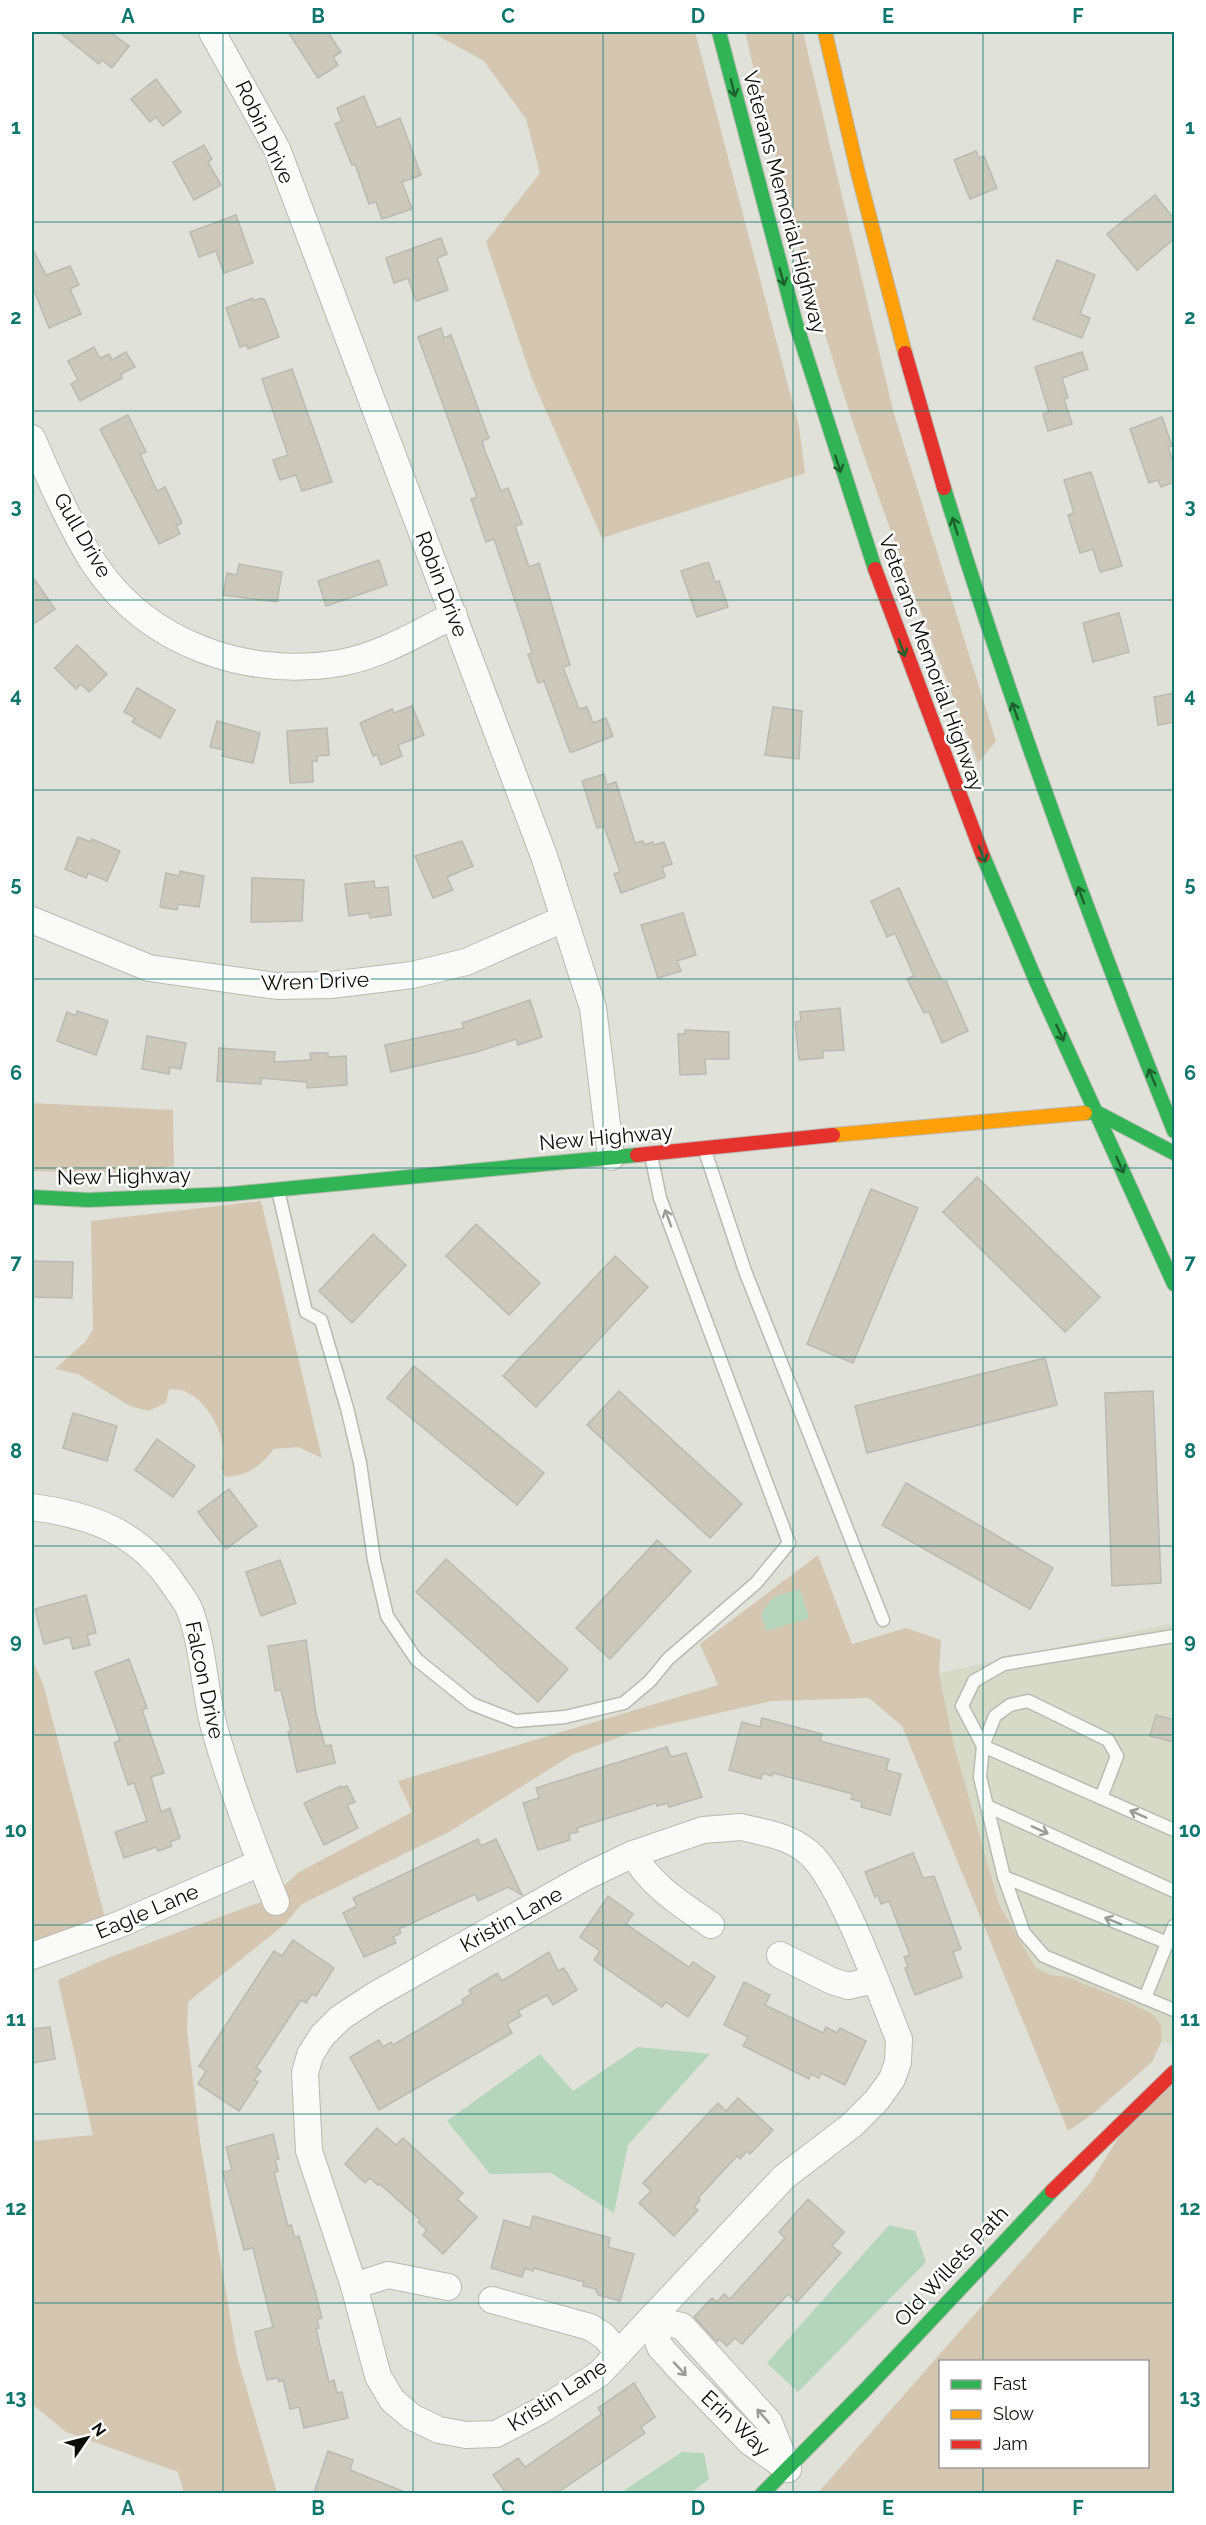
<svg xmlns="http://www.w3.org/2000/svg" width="1206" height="2525" viewBox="0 0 1206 2525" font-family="Raleway,sans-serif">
<rect width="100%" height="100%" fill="#e0e1d8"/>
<polygon fill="#d8dac8" points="1174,1623 1174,2046 1032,1974 999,1904 954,1745 939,1673"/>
<g fill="#d4c6b1" fill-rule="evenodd">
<polygon points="431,32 695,32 799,427 805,473 602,538 532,379 486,242 540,173 526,119 484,61"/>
<path d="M745 32H803L894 414 996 741 978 763C935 648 890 534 851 417 810 291 775 161 745 32Z"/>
<polygon points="32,1103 173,1110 174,1166 127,1173 32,1171"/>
<path d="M261 1201 322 1458 298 1447 274 1449C260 1467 249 1475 225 1477L221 1467C231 1443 209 1400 184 1391 180 1389 174 1390 169 1389L166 1403 148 1411 130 1406 78 1374 55 1369 85 1342 93 1330 91 1221Z"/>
<polygon points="818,1555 852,1644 906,1628 941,1640 939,1673 954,1745 999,1904 1035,1967 1050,1975 1067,1977 1127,2001 1154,2015 1161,2025 1162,2040 1152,2062 1094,2113 1068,2131 902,1726 869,1698 772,1701 630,1733 572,1755 449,1832 302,1904 285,1924 188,2002 187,2030 200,2141 237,2356 277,2493 184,2493 178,2472 66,2432 32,2404 32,2141 93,2135 58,1980 108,1958 269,1899 299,1872 412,1812 398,1781 718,1685 700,1644"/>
<polygon points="32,1659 43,1684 105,1918 32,1944"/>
<path d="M1174 2084V2493L817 2494 1090 2183 1122 2132ZM940 2362H1148V2466H940Z"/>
</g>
<g fill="#b5d5bd">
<polygon points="800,1589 809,1618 766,1631 761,1613 774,1597"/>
<polygon points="638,2047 710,2054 628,2145 614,2213 551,2173 490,2174 447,2121 540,2054 573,2091"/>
<polygon points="889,2225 915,2231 926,2262 798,2392 767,2363"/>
<polygon points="682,2452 704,2453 709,2479 691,2493 620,2493"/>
</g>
<g fill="#ccc9bc" stroke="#bab9b2" stroke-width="1.5">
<polygon points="59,32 110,32 129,46 112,68 102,60 99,64"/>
<polygon points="288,32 328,32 341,52 333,57 338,65 318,78"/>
<polygon points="156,79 181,112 163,126 156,117 150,122 131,99"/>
<polygon points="364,96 377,128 400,118 421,175 402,182 412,209 382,219 376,202 369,204 355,164 352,165 335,124 342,121 337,108"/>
<polygon points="204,145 212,159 208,162 221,185 194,200 173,162"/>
<polygon points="976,151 979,158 984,156 997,188 970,199 954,160"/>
<polygon points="1155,195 1174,219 1174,239 1137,270 1107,234"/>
<polygon points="236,215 253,263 224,273 216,251 199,257 190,232"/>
<polygon points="441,238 447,254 437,258 448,290 416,301 408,278 394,283 386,258"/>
<polygon points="32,248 46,275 70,266 79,285 70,289 81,314 49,328 32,285"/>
<polygon points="1057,260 1095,275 1080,314 1090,318 1082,338 1033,319"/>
<polygon points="253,298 253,301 261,298 265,300 279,337 248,349 247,345 240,347 226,308"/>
<polygon points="441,328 444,338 451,335 489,438 482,441 485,451 501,491 508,488 522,524 515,526 529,567 539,563 570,665 563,667 579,709 587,707 593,723 606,718 613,736 573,752 570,752 544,681 538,683 528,654 532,653 525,630 494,539 486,542 471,499 477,497 418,337"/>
<polygon points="94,347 100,358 109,354 112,360 126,352 135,367 121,374 122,378 80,401 71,384 78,380 68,361"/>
<polygon points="1082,352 1088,369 1062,378 1068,398 1064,399 1072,424 1048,431 1043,414 1049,412 1035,367"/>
<polygon points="292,369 332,482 302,491 296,475 280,480 273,460 288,455 262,379"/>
<polygon points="128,415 146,452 140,454 157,491 165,487 182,523 176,526 180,534 159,544 100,429"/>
<polygon points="1162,417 1172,446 1168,447 1174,465 1174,482 1161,487 1158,480 1149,483 1130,429"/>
<polygon points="1091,472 1122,566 1100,572 1093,549 1080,553 1068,515 1074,513 1064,480"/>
<polygon points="379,560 387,585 326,606 318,581"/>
<polygon points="705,563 709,563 715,582 719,581 728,607 697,617 681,571"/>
<polygon points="239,564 282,572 277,602 223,595 227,573 237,575"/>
<polygon points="32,576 55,609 32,625"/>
<polygon points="1119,613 1129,652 1093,662 1083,623"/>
<polygon points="77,645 107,674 89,692 81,684 76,689 55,668"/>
<polygon points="137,688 175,710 160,738 132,722 135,718 124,712"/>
<polygon points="1174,693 1174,722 1158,725 1154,697"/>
<polygon points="412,706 424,735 398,745 402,756 381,765 377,754 373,756 360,723 392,709 394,713"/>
<polygon points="773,707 802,711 799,759 765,755"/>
<polygon points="217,721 260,733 253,763 222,756 224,750 210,747"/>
<polygon points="327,728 329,755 317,756 317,761 312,761 313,782 290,783 287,731"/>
<polygon points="604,774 607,785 616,782 635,843 643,841 644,845 653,842 654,845 664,842 672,864 662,867 665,877 621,893 614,874 620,872 604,826 597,828 582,781"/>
<polygon points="78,837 91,842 92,839 120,851 107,881 88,873 86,878 65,869"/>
<polygon points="462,841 473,866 447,877 453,890 433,898 415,856"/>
<polygon points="180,871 204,876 199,907 178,904 177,910 160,907 166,873 179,876"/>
<polygon points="252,878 304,880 302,921 251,922"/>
<polygon points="374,881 375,888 388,887 391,915 370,918 369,913 349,916 345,884"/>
<polygon points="899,888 935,967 943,982 946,981 968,1031 942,1043 929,1012 924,1013 907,979 914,976 895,933 887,937 871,901"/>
<polygon points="683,913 696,955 677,961 681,971 658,978 641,925"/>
<polygon points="530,1000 542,1037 518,1045 516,1039 477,1052 391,1072 385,1045 464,1028 462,1023"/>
<polygon points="840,1008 844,1050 823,1051 823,1058 799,1060 795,1022 801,1021 800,1012"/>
<polygon points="77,1011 108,1021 96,1055 57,1041 67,1012 76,1016"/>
<polygon points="685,1030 729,1032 729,1059 705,1059 706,1074 680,1075 678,1034 685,1034"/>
<polygon points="147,1036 186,1043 181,1069 170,1067 169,1074 142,1069"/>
<polygon points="219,1048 275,1052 274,1062 311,1060 310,1053 328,1053 328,1057 346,1056 347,1085 307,1088 307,1082 261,1078 261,1084 217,1081"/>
<polygon points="977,1177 1100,1297 1065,1332 943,1212"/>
<polygon points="871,1189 918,1208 853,1363 807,1344"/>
<polygon points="476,1224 540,1283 509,1315 446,1256"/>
<polygon points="373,1234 406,1265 352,1323 319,1291"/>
<polygon points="615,1256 648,1287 536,1407 503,1376"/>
<polygon points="32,1261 73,1262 72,1298 32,1297"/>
<polygon points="1045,1358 1057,1405 867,1453 855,1406"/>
<polygon points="414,1366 544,1473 517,1505 387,1398"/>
<polygon points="619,1391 742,1504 710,1538 587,1425"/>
<polygon points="1153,1391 1161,1583 1112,1586 1105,1393"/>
<polygon points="73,1413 117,1426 107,1461 63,1448"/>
<polygon points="157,1439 195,1466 173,1497 135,1470"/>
<polygon points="906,1483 1053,1568 1030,1609 882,1525"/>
<polygon points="229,1489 257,1526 226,1549 198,1512"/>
<polygon points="657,1540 691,1571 610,1659 576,1628"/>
<polygon points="446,1559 568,1669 538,1702 416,1592"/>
<polygon points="280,1560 296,1603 261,1616 246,1572"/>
<polygon points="86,1595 96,1633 87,1635 90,1645 73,1649 70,1637 44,1644 35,1609"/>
<polygon points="306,1640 316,1714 325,1746 331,1745 335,1763 297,1772 288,1732 291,1731 281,1690 275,1691 268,1646"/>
<polygon points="129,1659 147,1708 142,1710 164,1773 151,1777 161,1812 170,1808 180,1838 170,1842 172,1846 158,1851 156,1847 124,1858 115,1832 147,1821 134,1783 128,1785 114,1743 120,1740 95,1672"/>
<polygon points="1156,1715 1174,1720 1174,1742 1150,1736"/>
<polygon points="762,1718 822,1734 820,1741 889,1759 886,1770 901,1774 890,1815 861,1807 862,1802 851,1799 853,1794 773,1773 772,1776 763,1773 761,1779 729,1770 742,1722 760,1727"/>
<polygon points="667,1747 671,1757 686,1753 702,1797 669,1807 668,1803 657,1806 656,1803 577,1828 578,1832 569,1834 570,1840 538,1850 523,1803 539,1798 536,1788"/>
<polygon points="341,1786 341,1788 347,1786 355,1802 347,1805 358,1828 324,1845 304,1803"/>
<polygon points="478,1839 481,1846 496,1839 522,1895 508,1887 478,1901 475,1894 399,1929 401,1933 393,1937 396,1943 364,1957 343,1913 357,1906 353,1898"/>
<polygon points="913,1853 923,1878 934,1876 961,1949 953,1952 962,1977 915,1995 905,1968 908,1967 904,1957 910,1955 889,1901 881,1904 878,1895 875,1897 865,1872"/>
<polygon points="608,1896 633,1914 626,1924 689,1967 693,1962 715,1977 688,2017 666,2002 662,2007 594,1960 600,1951 580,1937"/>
<polygon points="293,1940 334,1968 316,1996 312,1994 306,2003 301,2000 256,2068 261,2071 254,2080 258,2082 239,2111 198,2084 206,2071 199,2066 274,1951 282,1956"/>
<polygon points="549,1952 558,1971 564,1968 577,1990 553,2005 547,1995 518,2011 521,2016 507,2024 512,2033 379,2110 350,2057 379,2040 383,2047 391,2042 393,2045 464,2003 462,2000 471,1994 469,1990 497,1973 502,1981"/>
<polygon points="744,1982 770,1995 765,2005 823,2033 826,2027 837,2033 840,2028 866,2041 845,2085 821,2073 819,2078 811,2074 809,2079 743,2046 748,2037 724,2025"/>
<polygon points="50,2027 55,2059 32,2063 32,2029"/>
<polygon points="738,2098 773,2130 750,2154 747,2151 740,2159 737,2156 698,2198 700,2200 694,2207 698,2210 674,2236 639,2203 651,2191 643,2183 718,2103 726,2111"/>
<polygon points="377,2128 396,2145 403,2138 463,2193 457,2199 477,2217 443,2254 423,2235 427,2230 418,2222 420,2220 380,2184 378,2185 370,2178 365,2183 345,2164"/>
<polygon points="273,2134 279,2159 275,2160 278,2171 274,2173 288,2226 291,2225 295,2238 299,2236 315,2291 322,2318 317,2319 319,2328 316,2329 329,2382 334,2380 337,2393 342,2392 348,2418 304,2428 299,2407 290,2409 283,2380 279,2382 278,2378 267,2380 255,2332 273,2327 253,2248 244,2250 223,2172 232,2170 226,2147"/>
<polygon points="808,2199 844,2232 832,2246 841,2253 797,2302 788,2294 742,2344 735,2338 727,2346 719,2339 717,2342 694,2317 712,2298 717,2302 724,2294 730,2299 785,2238 779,2232"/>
<polygon points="533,2216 610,2238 608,2247 634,2254 620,2301 598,2295 596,2289 583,2286 584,2282 534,2268 533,2271 525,2268 522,2277 491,2268 504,2220 530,2228"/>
<polygon points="634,2383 655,2417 641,2427 645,2433 557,2493 506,2493 493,2475 518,2458 525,2467 602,2414 598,2408"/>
<polygon points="328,2451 353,2460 350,2470 407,2493 314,2493"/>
</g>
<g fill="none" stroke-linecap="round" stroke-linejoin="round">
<defs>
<g id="lane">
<polyline points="705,1151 745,1271 883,1620"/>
<polyline points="278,1190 306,1312 321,1320 347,1408 360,1463 374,1560 387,1616 416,1659 472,1704 516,1721 565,1717 624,1703 650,1681 668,1659 756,1583 789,1543 660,1198 651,1155"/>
<polyline points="1174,1636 1004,1664 974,1681 962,1706 983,1746 1174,1830"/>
<polyline points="1101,1798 1117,1756 1108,1740 1028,1701 1010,1705 995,1716 983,1746 980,1777 1004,1877 1024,1933 1044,1956 1174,2010"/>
<polyline points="987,1806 1174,1891"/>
<polyline points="1004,1877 1168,1943"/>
<polyline points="1145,1998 1174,1926"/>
</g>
<g id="street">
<polyline points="212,32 277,149 544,856 593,1008 611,1157"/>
<path d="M32 438C49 477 72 530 95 565 149 645 247 678 340 663 380 656 418 633 454 615"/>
<polyline points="32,920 149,968 277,986 331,985 412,975 466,962 563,919"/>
<path d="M32 1507C91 1515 139 1532 173 1584 179 1593 187 1602 190 1611 204 1649 204 1689 214 1727 231 1787 253 1844 276 1902"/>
<path d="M741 1827C765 1833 790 1836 809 1853 841 1880 881 1996 899 2039L898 2062 892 2079 877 2100 852 2125 784 2177 599 2374 540 2411 496 2434 466 2435 439 2430 412 2417 392 2400 378 2376 354 2286 309 2151 305 2073 310 2055 322 2036 340 2018 375 1995 587 1876 633 1854 703 1830Z"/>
<path d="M633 1854C652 1887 681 1904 711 1925"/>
<polyline points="780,1955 832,1981 848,1986 874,1980"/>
<polyline points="32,1956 118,1925 260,1863"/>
<polyline points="354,2286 388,2275 448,2287"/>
<polyline points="492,2300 590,2327 604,2336 619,2353"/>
<polyline points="651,2320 682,2326 769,2422 788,2469"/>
<polyline points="651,2320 660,2347 679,2368 750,2442 788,2469"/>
</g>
<g id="fast">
<polyline points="719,32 796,324 875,569"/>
<path d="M944 488C1011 706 1089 919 1174 1131"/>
<polyline points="983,856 1037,983 1174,1284"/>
<polyline points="1085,1113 1096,1112 1174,1153"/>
<polyline points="32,1197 88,1200 230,1194 637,1155"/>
<polyline points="762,2494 866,2389 1052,2191"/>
</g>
<g id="slow">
<polyline points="825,32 858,173 905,353"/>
<polyline points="833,1135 1085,1113"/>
</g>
<g id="jam">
<polyline points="905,353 944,488"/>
<polyline points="875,569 983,856"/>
<polyline points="637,1155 833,1135"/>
<polyline points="1052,2191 1174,2072"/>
</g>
</defs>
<use href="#lane" stroke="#babab3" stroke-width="15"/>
<use href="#street" stroke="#babab3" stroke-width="28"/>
<use href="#fast" stroke="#babab3" stroke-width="16"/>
<use href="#slow" stroke="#babab3" stroke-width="16"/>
<use href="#jam" stroke="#babab3" stroke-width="16"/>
<use href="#lane" stroke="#fafaf9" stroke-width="12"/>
<use href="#street" stroke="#fafaf9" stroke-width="26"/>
<use href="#fast" stroke="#30b455" stroke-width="14"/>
<use href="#slow" stroke="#ff9f0a" stroke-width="14"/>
<use href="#jam" stroke="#e5322d" stroke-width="14"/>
</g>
<defs><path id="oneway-shaft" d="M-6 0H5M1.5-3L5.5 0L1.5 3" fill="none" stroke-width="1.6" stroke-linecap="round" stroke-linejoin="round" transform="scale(1.5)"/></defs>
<g stroke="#1e602e">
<use href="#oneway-shaft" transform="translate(733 88) rotate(76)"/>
<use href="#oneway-shaft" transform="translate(782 277) rotate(74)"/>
<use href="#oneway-shaft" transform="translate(838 464) rotate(72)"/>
<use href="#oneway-shaft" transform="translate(955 526) rotate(-107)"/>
<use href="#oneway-shaft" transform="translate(902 648) rotate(70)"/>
<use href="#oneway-shaft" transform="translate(1015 711) rotate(-109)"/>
<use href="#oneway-shaft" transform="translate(982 854) rotate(68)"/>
<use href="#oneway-shaft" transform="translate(1081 895) rotate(-110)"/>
<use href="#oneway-shaft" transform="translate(1060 1033) rotate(66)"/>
<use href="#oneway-shaft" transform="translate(1152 1077) rotate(-113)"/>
<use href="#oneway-shaft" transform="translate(1120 1165) rotate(66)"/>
</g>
<g stroke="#9b9b98">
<use href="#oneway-shaft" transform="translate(668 1218) rotate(-110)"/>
<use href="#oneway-shaft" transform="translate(1138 1814) rotate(-156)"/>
<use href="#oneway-shaft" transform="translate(1040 1830) rotate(24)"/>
<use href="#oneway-shaft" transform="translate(1113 1921) rotate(-158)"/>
<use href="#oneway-shaft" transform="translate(680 2369) rotate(47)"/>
<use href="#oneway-shaft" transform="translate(763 2416) rotate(-131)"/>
</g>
<path fill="none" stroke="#0f766e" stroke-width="1.5" stroke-opacity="0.55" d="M223 32V2494M413 32V2494M603 32V2494M793 32V2494M983 32V2362M32 222H1174M32 411H1174M32 600H1174M32 790H1174M32 979H1174M32 1168H1174M32 1357H1174M32 1546H1174M32 1735H1174M32 1925H1174M32 2114H1174M32 2303H1174M983 2466V2494"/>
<g text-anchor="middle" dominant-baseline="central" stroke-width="5" stroke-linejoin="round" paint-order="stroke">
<g font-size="21" fill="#0c0d07" stroke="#fff">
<text transform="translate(265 132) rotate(65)">Robin Drive</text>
<text transform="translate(785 202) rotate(75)">Veterans Memorial Highway</text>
<text transform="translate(83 535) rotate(60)">Gull Drive</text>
<text transform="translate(442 584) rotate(69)">Robin Drive</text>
<text transform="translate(932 663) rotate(70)">Veterans Memorial Highway</text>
<text transform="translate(315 981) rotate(-2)">Wren Drive</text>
<text transform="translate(606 1137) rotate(-5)">New Highway</text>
<text transform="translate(124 1176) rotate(-1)">New Highway</text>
<text transform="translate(205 1680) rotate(78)">Falcon Drive</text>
<text transform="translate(147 1911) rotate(-23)">Eagle Lane</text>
<text transform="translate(511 1919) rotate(-29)">Kristin Lane</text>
<text transform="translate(951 2266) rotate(-47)">Old Willets Path</text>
<text transform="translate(557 2395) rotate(-33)">Kristin Lane</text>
<text transform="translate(736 2423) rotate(43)">Erin Way</text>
</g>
</g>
<rect width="1206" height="2525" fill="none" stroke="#ffffff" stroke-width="66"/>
<rect x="939" y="2360" width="210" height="108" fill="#ffffff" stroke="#9e9e9c" stroke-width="1.5"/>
<rect x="951" y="2380" width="30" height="9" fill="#30b455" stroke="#9e9e9c" stroke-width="1.5"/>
<text x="993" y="2390" font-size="18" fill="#0c0d07">Fast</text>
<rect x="951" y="2410" width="30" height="9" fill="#ff9f0a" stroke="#9e9e9c" stroke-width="1.5"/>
<text x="993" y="2420" font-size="18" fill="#0c0d07">Slow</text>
<rect x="951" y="2440" width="30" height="9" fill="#e5322d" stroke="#9e9e9c" stroke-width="1.5"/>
<text x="993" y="2450" font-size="18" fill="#0c0d07">Jam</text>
<g transform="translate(87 2438) rotate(55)" stroke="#ffffff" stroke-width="4.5" paint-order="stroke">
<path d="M0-4.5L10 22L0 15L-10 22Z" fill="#0c0d07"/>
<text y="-9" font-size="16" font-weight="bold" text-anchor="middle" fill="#0c0d07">N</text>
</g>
<rect x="33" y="33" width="1140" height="2459" fill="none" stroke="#0f766e" stroke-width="2"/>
<g font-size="20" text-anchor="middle" font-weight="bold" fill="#0f766e">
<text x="128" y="23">A</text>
<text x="318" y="23">B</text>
<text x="508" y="23">C</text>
<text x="698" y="23">D</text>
<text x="888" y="23">E</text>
<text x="1078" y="23">F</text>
<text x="16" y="134">1</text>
<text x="1190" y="134">1</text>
<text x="16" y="324">2</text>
<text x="1190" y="324">2</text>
<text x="16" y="513">3</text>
<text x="1190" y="513">3</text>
<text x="16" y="702">4</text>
<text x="1190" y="702">4</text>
<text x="16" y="891">5</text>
<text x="1190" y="891">5</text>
<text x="16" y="1080">6</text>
<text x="1190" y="1080">6</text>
<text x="16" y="1269">7</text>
<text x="1190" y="1269">7</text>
<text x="16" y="1458">8</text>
<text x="1190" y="1458">8</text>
<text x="16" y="1648">9</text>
<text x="1190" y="1648">9</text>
<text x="16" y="1837">10</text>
<text x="1190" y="1837">10</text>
<text x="16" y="2026">11</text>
<text x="1190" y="2026">11</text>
<text x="16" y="2215">12</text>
<text x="1190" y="2215">12</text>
<text x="16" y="2404">13</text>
<text x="1190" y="2404">13</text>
<text x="128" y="2515">A</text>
<text x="318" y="2515">B</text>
<text x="508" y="2515">C</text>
<text x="698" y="2515">D</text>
<text x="888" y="2515">E</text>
<text x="1078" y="2515">F</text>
</g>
</svg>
